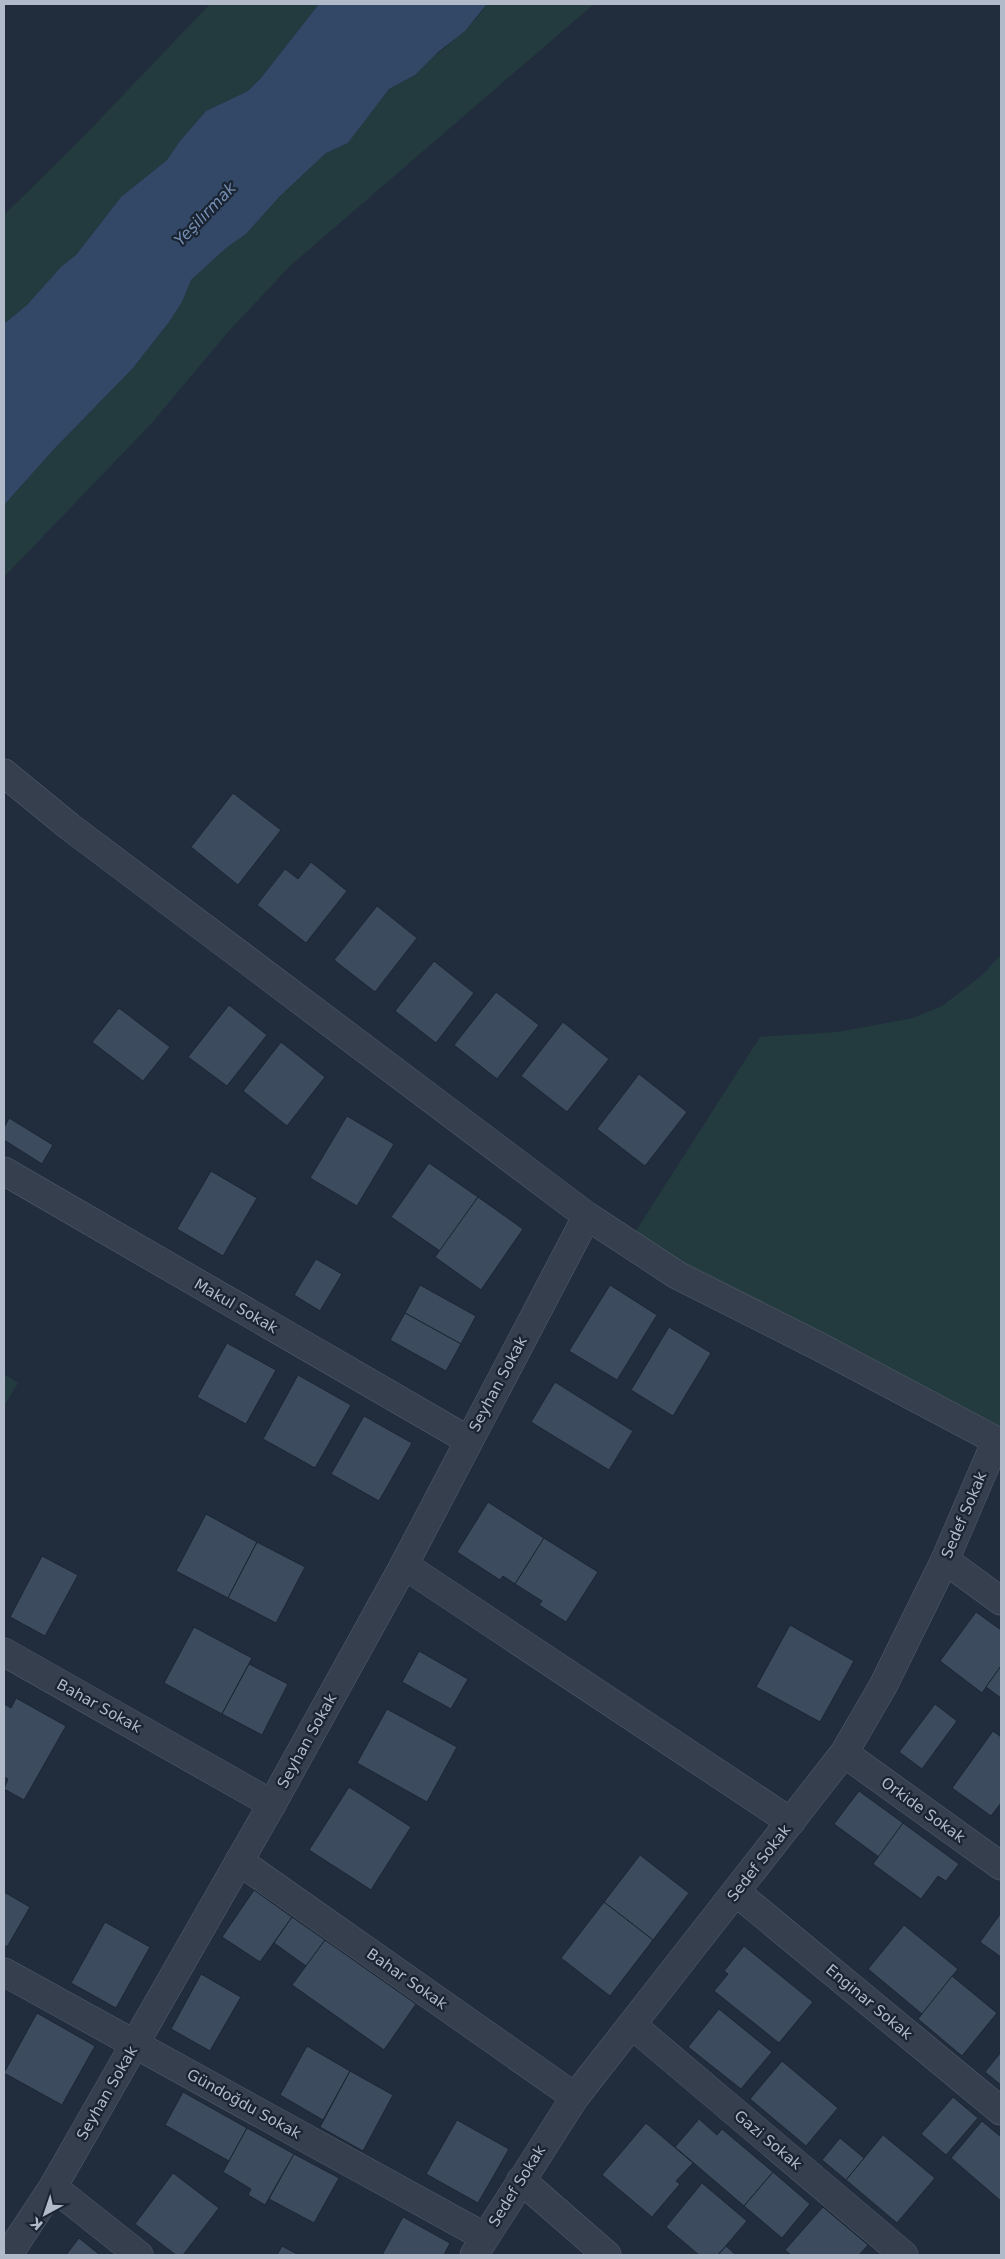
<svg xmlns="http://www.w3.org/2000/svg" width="1005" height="2259" viewBox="0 0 1005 2259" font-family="'DejaVu Sans',sans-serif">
<rect width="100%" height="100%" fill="#212d3d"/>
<g fill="#233b3e">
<polygon points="210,4 319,4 261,78 248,91 206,111 180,141 167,160 121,197 76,255 61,268 27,305 4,324 4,215 85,135"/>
<polygon points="487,4 594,4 291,265 227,333 150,425 4,577 4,505 55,448 133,368 169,322 182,302 191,280 226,248 246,234 280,196 326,153 348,143 389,89 415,75 425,63 447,46 477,18"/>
<polygon points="1001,955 1001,1443 628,1243 760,1037 838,1032 913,1018 942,1006 981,976"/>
<polygon points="4,1374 18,1383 4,1406"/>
</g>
<polygon fill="#334866" points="319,4 487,4 465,31 438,52 415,75 389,89 348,143 326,153 280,196 246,234 226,248 191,280 182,302 169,322 133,368 55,448 4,505 4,324 27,305 61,267 76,255 121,197 167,160 180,141 206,111 248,91 261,78"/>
<g fill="#3c4b5d" stroke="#1c2634">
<polygon points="233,793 281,830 238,885 191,847"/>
<polygon points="311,862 347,891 306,943 257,905 285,869 298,879"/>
<polygon points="377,906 417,938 375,992 334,960"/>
<polygon points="434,961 474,993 436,1043 395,1011"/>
<polygon points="496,992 539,1025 497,1079 454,1045"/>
<polygon points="229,1005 267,1035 227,1086 188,1057"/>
<polygon points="119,1008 170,1047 143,1081 92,1042"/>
<polygon points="563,1022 609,1059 567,1112 521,1076"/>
<polygon points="281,1042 325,1077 287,1126 243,1091"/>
<polygon points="639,1074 687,1112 645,1166 597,1129"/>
<polygon points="347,1116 394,1144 357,1206 310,1178"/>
<polygon points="9,1118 53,1145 42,1164 4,1140 4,1128"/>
<polygon points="429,1163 478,1197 440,1251 391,1217"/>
<polygon points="211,1171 257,1198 223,1256 177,1229"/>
<polygon points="478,1197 523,1229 481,1290 435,1257"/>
<polygon points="316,1259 342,1274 320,1311 294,1295"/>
<polygon points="420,1285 476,1316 461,1344 405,1313"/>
<polygon points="610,1285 657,1315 617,1380 569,1351"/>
<polygon points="405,1313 461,1344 446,1371 390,1340"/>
<polygon points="669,1327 711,1353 673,1416 631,1390"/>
<polygon points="227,1343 276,1370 246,1424 197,1397"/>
<polygon points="298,1375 351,1405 315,1468 263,1439"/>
<polygon points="555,1382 633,1431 609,1470 531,1422"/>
<polygon points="364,1416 412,1443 379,1501 331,1474"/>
<polygon points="488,1502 544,1538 515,1584 503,1576 500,1580 457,1552"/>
<polygon points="206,1514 257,1542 228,1598 176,1571"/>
<polygon points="544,1538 598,1572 566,1622 539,1605 542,1601 515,1584"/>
<polygon points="257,1542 305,1567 276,1623 228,1598"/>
<polygon points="42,1556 78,1575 45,1636 10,1617"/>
<polygon points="976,1612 1001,1630 1001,1666 982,1693 940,1661"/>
<polygon points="790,1625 854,1661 820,1722 756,1687"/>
<polygon points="194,1627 252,1658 222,1714 164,1683"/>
<polygon points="419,1651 468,1679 451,1709 402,1682"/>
<polygon points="249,1664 288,1684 262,1735 222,1714"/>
<polygon points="1001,1666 1001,1698 986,1687"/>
<polygon points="16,1698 66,1726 24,1800 4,1789 8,1779 4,1777 4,1704 11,1708"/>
<polygon points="935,1704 957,1721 922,1769 899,1752"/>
<polygon points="387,1709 457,1747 427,1802 357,1763"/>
<polygon points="993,1731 1001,1737 1001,1803 991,1816 952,1788"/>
<polygon points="349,1787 411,1827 371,1890 309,1850"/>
<polygon points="859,1791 903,1823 879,1857 834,1824"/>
<polygon points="903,1823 959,1864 946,1881 938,1876 921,1899 873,1864"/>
<polygon points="640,1855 689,1893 653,1940 604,1902"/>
<polygon points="254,1890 292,1917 260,1962 222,1937"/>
<polygon points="4,1892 30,1907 7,1947 4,1945"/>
<polygon points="604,1902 653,1940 610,1996 561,1958"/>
<polygon points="1001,1913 1001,1957 980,1942"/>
<polygon points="292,1917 325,1940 306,1966 274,1943"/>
<polygon points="105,1922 150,1947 116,2008 71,1983"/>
<polygon points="904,1925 958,1969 922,2014 868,1969"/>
<polygon points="325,1940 416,2004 384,2050 292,1985"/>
<polygon points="744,1946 813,2002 779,2043 714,1991 728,1974 724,1971"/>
<polygon points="201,1974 241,1997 210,2051 171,2029"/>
<polygon points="952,1976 997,2013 962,2056 918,2019"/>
<polygon points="719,2009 772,2052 741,2089 688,2047"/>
<polygon points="37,2013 95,2046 62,2105 4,2073"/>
<polygon points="307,2046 350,2071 323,2120 280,2095"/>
<polygon points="1001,2052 1001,2085 985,2072"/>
<polygon points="782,2061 838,2108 806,2146 750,2099"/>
<polygon points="350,2071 393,2095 363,2151 320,2127"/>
<polygon points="183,2092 247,2128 229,2161 165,2125"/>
<polygon points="953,2097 978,2118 946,2155 921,2134"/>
<polygon points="699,2119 717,2135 722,2129 773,2172 744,2206 675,2147"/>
<polygon points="457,2120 509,2149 478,2203 426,2174"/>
<polygon points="982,2121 1001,2137 1001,2201 951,2158"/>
<polygon points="646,2123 693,2163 676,2181 680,2184 652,2217 602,2175"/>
<polygon points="247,2128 294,2154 265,2205 248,2195 251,2189 223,2172"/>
<polygon points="883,2135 935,2178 897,2223 846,2180"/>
<polygon points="840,2138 864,2158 846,2180 822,2160"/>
<polygon points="294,2154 339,2178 314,2223 269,2199"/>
<polygon points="773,2172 810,2204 782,2238 744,2206"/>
<polygon points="173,2173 219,2208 183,2255 176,2255 135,2224"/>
<polygon points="702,2183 747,2221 718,2255 699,2255 666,2227"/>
<polygon points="823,2207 868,2245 859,2255 791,2255 785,2250"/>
<polygon points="403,2217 450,2243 444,2255 382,2255"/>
<polygon points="79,2238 100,2255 66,2255"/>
<polygon points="282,2246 299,2255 277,2255"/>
<polygon points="726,2246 736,2255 718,2255"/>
</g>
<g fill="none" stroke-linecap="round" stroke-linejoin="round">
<defs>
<g id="minor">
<polyline points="4,773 70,827 587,1216 677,1275 820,1347 1001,1443"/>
<polyline points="4,1171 468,1440"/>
<polyline points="945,1560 1001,1601"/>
<polyline points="404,1565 791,1822"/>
<polyline points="4,1652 272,1804"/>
<polyline points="844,1753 1001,1866"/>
<polyline points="239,1861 575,2097"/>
<polyline points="737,1893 1001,2111"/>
<polyline points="4,1972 485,2237"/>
<polyline points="632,2025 904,2255"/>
<polyline points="521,2180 607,2255"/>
<polyline points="53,2187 139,2255"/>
<polyline points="8,2255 53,2187 272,1804 404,1565 587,1216"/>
<polyline points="474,2255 575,2097 844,1753 883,1686 945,1560 996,1441"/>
</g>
</defs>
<use href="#minor" stroke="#535d6b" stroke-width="29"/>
<use href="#minor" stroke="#353f4d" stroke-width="28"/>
</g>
<g text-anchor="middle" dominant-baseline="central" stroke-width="4.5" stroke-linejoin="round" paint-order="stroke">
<g font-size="15" fill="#b0bac9" stroke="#1a2432">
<text transform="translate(236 1306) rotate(30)">Makul Sokak</text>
<text transform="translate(498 1384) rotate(-62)">Seyhan Sokak</text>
<text transform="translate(964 1515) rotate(-67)">Sedef Sokak</text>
<text transform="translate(99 1706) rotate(29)">Bahar Sokak</text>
<text transform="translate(307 1741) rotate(-61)">Seyhan Sokak</text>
<text transform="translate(923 1810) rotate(36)">Orkide Sokak</text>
<text transform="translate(759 1863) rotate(-52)">Sedef Sokak</text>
<text transform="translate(407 1979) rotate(35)">Bahar Sokak</text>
<text transform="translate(869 2002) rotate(40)">Enginar Sokak</text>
<text transform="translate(107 2093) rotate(-60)">Seyhan Sokak</text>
<text transform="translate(244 2104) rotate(29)">Gündoğdu Sokak</text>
<text transform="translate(768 2140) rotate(40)">Gazi Sokak</text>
<text transform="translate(517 2186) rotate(-58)">Sedef Sokak</text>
</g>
<g font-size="16" font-style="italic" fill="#758fb3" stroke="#1a2432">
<text transform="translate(205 214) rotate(-46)">Yeşilırmak</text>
</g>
</g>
<rect width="1005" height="2259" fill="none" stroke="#b0bac9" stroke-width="10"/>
<g transform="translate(45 2214) rotate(220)" stroke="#1a2432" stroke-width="4" paint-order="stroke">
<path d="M0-4L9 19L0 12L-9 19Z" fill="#b0bac9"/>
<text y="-8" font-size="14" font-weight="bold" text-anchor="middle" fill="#b0bac9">K</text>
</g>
</svg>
